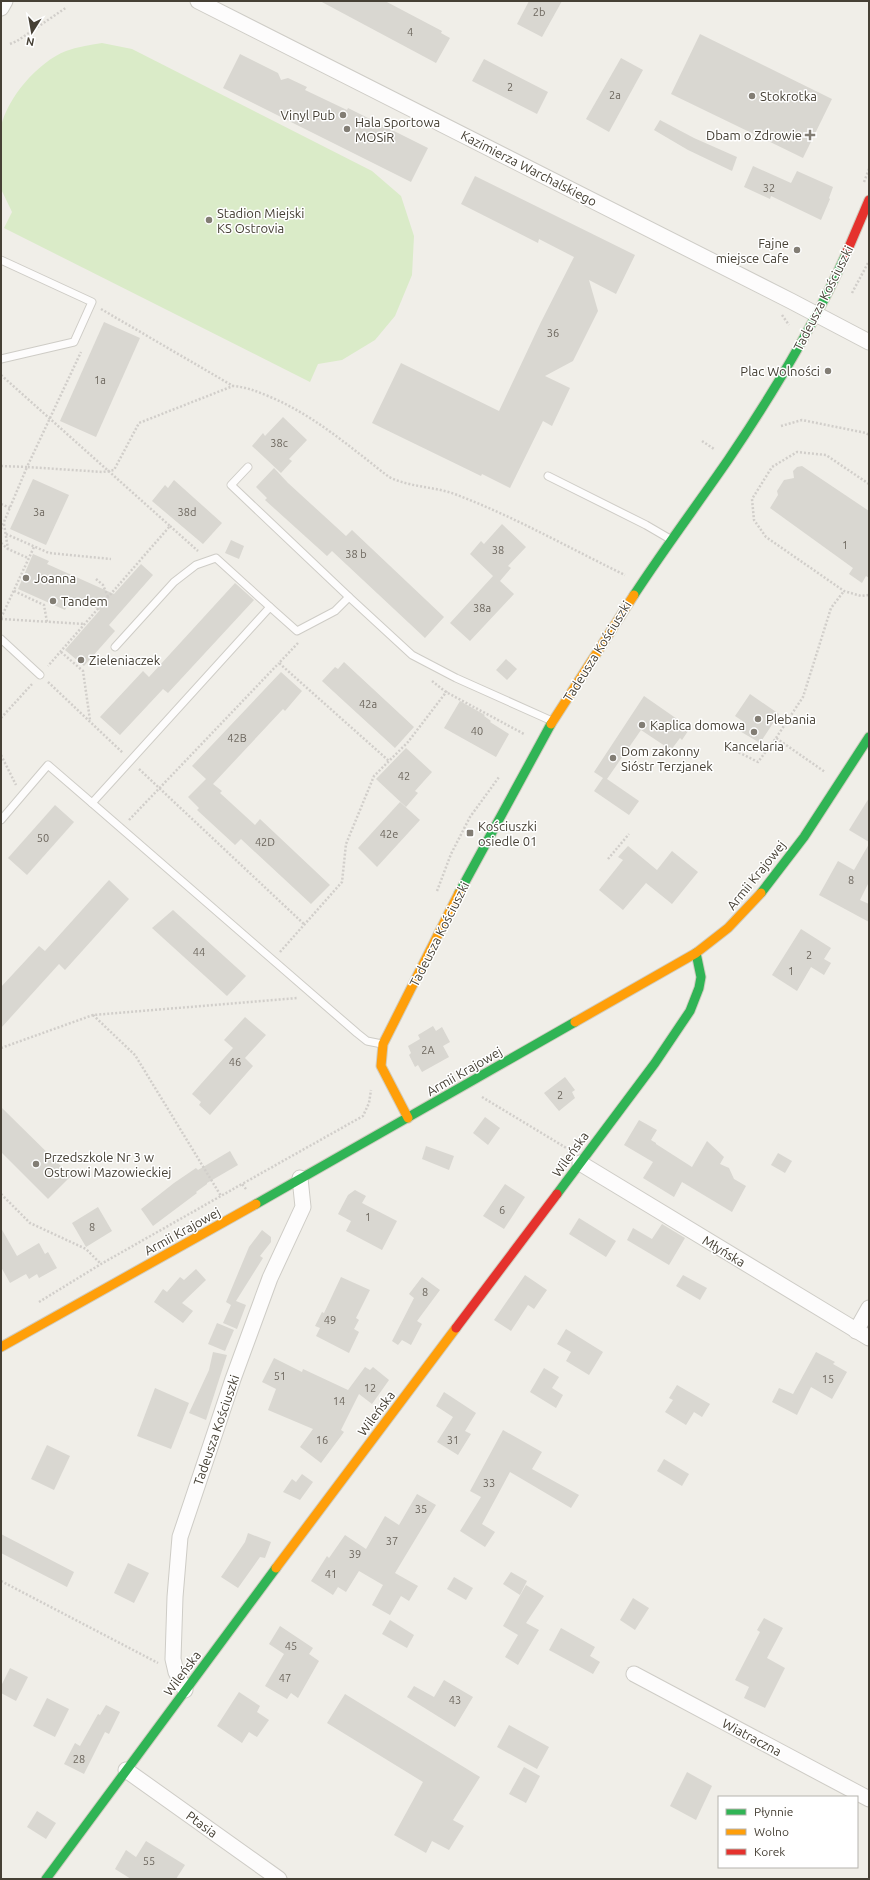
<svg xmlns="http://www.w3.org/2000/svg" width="870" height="1880" viewBox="0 0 870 1880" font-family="Ubuntu,sans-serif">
<rect width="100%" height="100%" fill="#f0eee8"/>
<path fill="#daebc8" d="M102 43 132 49 372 171 401 196 414 236 412 275 395 316 375 340 342 360 318 364 310 382 4 228 12 212 1 189V127C7 98 38 62 66 51 77 47 90 45 102 43Z"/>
<g fill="#d9d7d1">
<polygon points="320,1 385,1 442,31 441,33 450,38 436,63"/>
<polygon points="529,1 562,1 542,37 517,24"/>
<polygon points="700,34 832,99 803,158 671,94"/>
<polygon points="240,54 278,73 281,80 288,78 307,87 305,90 347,110 348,108 428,148 411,182 223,88"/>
<polygon points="621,58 643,70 609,132 586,119"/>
<polygon points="484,59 548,92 537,114 472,81"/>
<polygon points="660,120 694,138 737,157 732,171 688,150 654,130"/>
<polygon points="753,166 791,183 797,171 833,187 829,198 830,199 821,220 771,196 770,199 744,187"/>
<polygon points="475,176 635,255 616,294 589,280 598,311 573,361 545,376 570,388 552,426 543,421 510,488 482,474 481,476 372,423 401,363 499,411 541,322 574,257 539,239 538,243 461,204"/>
<polygon points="104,322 140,338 96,437 60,421"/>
<polygon points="283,417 307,440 289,459 292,461 281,473 252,446 263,433 265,436"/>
<polygon points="802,466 869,511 869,578 866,576 862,583 849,574 853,568 770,508 778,495 777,491 784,480 794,478 793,471 797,467"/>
<polygon points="274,468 288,483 346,536 352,530 444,617 425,638 332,551 327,556 265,500 267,498 256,487"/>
<polygon points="33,479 69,495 46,545 10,529"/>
<polygon points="174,480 222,523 203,544 152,501 165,485 168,488"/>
<polygon points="502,524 526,547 508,566 511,568 500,581 514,594 470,641 450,623 493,576 470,554 481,541 484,544"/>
<polygon points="231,540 244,546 239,559 225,553"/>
<polygon points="33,554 49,561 47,564 114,594 141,564 153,575 109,625 115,631 84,666 65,650 100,610 71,597 65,610 18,589"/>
<polygon points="235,583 254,600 168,693 163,689 120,735 100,717 143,671 149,677"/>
<polygon points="506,659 517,669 507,680 496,670"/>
<polygon points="344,662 414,727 395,748 322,681 335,667 338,669"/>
<polygon points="281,672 302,691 285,711 283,709 213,784 222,791 220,793 255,825 260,819 330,885 311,904 241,839 235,845 197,810 199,808 188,797 206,779 192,766"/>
<polygon points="750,694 779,714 760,743 738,730 744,722 735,716"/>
<polygon points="644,696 690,728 682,740 680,738 671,750 641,730 607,779 639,801 629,815 594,791 603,778 594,772"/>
<polygon points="460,701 485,715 484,716 491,721 490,722 509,734 496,757 444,728"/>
<polygon points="406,748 432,772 415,791 418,793 406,807 376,779"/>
<polygon points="869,798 869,842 849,830"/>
<polygon points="400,802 420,820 377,867 358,848"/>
<polygon points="55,805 74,822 27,875 8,858"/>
<polygon points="869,844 869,882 860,900 869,904 869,922 819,895 838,861 854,870"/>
<polygon points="628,846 657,870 672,851 698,872 672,904 646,883 623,910 599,890 623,860 618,857"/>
<polygon points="109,880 129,899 65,970 59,964 1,1028 1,987 39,946 45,951"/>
<polygon points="173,910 246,976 227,996 152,928"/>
<polygon points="801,929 831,948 824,959 831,963 824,975 811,967 797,991 772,975"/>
<polygon points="245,1017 266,1035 245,1058 253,1066 210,1115 199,1105 201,1102 192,1094 233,1048 224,1040"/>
<polygon points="433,1026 436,1031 442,1027 450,1042 443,1046 449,1057 422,1072 418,1065 415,1067 409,1055 411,1053 408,1046 420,1039 418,1035"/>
<polygon points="565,1077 575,1090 572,1092 575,1098 559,1111 544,1093"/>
<polygon points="1,1107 71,1176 48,1199 1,1152"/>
<polygon points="485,1117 500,1128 488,1145 473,1133"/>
<polygon points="639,1120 657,1130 651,1140 656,1143 656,1144 692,1167 707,1141 724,1157 720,1164 729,1168 734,1179 746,1186 732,1212 682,1182 674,1197 643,1178 653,1162 624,1145"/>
<polygon points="426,1146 454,1156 449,1170 422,1159"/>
<polygon points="230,1151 238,1165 207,1183 207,1184 196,1192 197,1193 153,1226 141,1209 174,1183 196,1168 198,1170"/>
<polygon points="778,1153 792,1161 785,1173 771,1165"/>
<polygon points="505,1184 525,1197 504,1229 483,1216"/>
<polygon points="355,1190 366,1196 362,1203 397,1221 382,1250 346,1231 351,1221 338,1214 348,1195"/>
<polygon points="98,1207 112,1231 86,1247 72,1223"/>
<polygon points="579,1218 616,1241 606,1257 569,1234"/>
<polygon points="662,1224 685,1238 669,1265 627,1240 633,1228 652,1239"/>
<polygon points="1,1228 17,1256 39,1243 45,1254 48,1252 57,1268 39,1278 37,1274 29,1279 26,1274 10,1283 1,1267"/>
<polygon points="262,1230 271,1237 271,1242 260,1256 263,1258 236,1301 246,1305 237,1329 223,1323 231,1305 226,1302 249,1247"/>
<polygon points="196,1269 206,1280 182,1303 193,1311 183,1323 154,1302 163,1289 167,1292 180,1277 184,1280"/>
<polygon points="525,1275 547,1290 534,1309 528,1305 511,1331 494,1320"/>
<polygon points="683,1275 707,1288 700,1300 676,1286"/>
<polygon points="341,1277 370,1290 356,1318 359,1320 354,1329 359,1332 349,1353 316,1336 320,1328 315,1326 322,1312 324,1313"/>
<polygon points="422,1277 440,1290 417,1321 422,1324 411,1345 402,1340 398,1345 392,1341 414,1298 409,1294"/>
<polygon points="217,1323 234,1330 225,1351 208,1344"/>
<polygon points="566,1329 603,1352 589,1375 566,1361 571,1352 557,1344"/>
<polygon points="213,1352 227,1355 206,1420 189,1413 209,1370"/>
<polygon points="816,1352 835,1362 833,1364 847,1372 832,1399 811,1387 797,1415 772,1402 779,1388 793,1394"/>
<polygon points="274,1358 302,1372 303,1369 348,1390 365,1367 370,1370 373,1367 389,1380 372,1404 359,1394 341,1430 344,1432 321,1463 300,1447 313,1429 268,1410 276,1389 262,1382"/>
<polygon points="544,1368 559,1377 552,1388 563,1395 556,1408 530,1392"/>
<polygon points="677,1385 710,1404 702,1417 694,1412 686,1425 665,1412 673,1400 669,1398"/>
<polygon points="155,1388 189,1403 171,1449 137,1436"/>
<polygon points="444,1392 476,1413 465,1431 471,1434 458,1455 437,1442 453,1417 436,1406"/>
<polygon points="503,1430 542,1452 532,1469 579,1495 571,1508 510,1472 482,1524 495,1532 485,1547 460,1531 481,1497 470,1491"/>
<polygon points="47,1445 70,1456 54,1490 31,1479"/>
<polygon points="664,1459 689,1474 682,1486 657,1471"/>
<polygon points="302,1474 313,1482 300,1500 283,1492 292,1479 296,1482"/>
<polygon points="417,1494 436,1505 395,1573 418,1586 409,1601 401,1596 390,1615 372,1605 383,1585 359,1571 346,1592 338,1587 333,1595 311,1581 327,1556 329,1558 345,1535 366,1549 385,1516 399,1525"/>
<polygon points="248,1533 271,1542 265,1558 260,1557 238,1588 221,1577 245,1542"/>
<polygon points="1,1534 74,1572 67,1587 1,1553"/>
<polygon points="128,1563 149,1573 134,1603 114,1593"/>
<polygon points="511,1572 527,1581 520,1595 503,1584"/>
<polygon points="454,1577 473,1588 466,1600 447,1589"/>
<polygon points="526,1585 544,1596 526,1623 539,1630 518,1665 505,1657 518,1635 503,1626"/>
<polygon points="633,1598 649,1608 635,1630 620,1620"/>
<polygon points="764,1618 783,1628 767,1658 785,1668 765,1708 744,1698 749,1687 735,1680 760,1632 757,1630"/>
<polygon points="390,1620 414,1635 407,1648 382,1634"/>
<polygon points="280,1626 313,1648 309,1654 319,1661 298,1698 291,1693 287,1699 265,1686 284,1654 269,1644"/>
<polygon points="561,1628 595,1647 590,1656 600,1662 593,1674 549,1650"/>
<polygon points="10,1668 28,1677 16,1701 1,1693 1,1686"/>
<polygon points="444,1680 473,1697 455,1727 407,1697 414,1686 434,1697"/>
<polygon points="239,1692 260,1706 257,1712 269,1720 257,1737 249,1732 242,1743 217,1726"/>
<polygon points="345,1694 480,1777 453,1820 464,1826 449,1850 432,1841 426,1853 394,1835 423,1782 327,1723"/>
<polygon points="47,1698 69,1709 55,1737 33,1726"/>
<polygon points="106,1705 120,1712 109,1734 105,1732 84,1774 64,1764 75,1743 80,1746 98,1714 100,1715"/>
<polygon points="509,1725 549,1747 537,1769 497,1747"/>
<polygon points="524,1767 540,1776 526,1803 509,1794"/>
<polygon points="687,1772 712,1786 696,1820 670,1806"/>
<polygon points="37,1811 56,1823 46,1839 27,1827"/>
<polygon points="146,1841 185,1865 176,1879 131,1879 115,1869 126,1850 136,1857"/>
</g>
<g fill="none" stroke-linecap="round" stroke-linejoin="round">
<defs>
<g id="lane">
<polyline points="1,260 92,302 74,342 1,359"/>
<polyline points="248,467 231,485 349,597"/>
<polyline points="548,476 646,525 670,539"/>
<polyline points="1,639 40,675"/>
<polyline points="115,647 174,582 196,565 216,558 270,607"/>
<polyline points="92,803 357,1033 367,1041 382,1044"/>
<polyline points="1,820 48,765 92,803 270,607 297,631 335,611 349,597 412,655 456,678 552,721"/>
</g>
<g id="street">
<polyline points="198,1 791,301 869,342"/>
<polyline points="1,8 5,1"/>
<polyline points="580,1163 869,1338"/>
<polyline points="856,1331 869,1308"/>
<polyline points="634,1674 869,1799"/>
<polyline points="185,1690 176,1672 173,1659 175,1597 180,1537 233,1379 270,1278 303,1207 300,1178"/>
<polyline points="126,1770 279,1879"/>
</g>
<g id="fast">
<path d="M634 595C664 549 697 505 728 460 772 395 814 326 846 254"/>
<polyline points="459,893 551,724"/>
<polyline points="761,893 804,837 869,737"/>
<polyline points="557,1194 655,1063 690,1011 699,988 701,977 696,953"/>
<polyline points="256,1204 575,1022"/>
<polyline points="46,1879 276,1568"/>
</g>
<g id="slow">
<polyline points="551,724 634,595"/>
<polyline points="575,1022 696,953 728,928 761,893"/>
<polyline points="408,1118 381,1066 383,1044 459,893"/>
<polyline points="1,1347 256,1204"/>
<polyline points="276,1568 456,1328"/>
</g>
<g id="jam">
<polyline points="846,254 869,200"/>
<polyline points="456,1328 557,1194"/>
</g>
</defs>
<use href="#lane" stroke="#ceccc6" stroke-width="9"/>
<use href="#street" stroke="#ceccc6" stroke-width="17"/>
<use href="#fast" stroke="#d0ccbf" stroke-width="11"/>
<use href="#slow" stroke="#d0ccbf" stroke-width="11"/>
<use href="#jam" stroke="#d0ccbf" stroke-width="11"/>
<g stroke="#d1ceca" stroke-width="2.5" stroke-dasharray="2 2" stroke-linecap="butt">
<polyline points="10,44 17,41 67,7"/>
<polyline points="864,182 869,169"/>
<polyline points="852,293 869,261"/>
<polyline points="101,309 233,386"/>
<polyline points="782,315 789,325"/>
<polyline points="1,375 170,526 48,666"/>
<polyline points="781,426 802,420 866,433 869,435"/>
<polyline points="702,441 714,449"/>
<polyline points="1,466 27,467 81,352"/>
<polyline points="869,484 826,455 797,452 772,467 752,499 754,520 766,537 844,591 861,596 869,595"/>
<polyline points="1,504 10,508"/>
<polyline points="4,524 8,549 28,558"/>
<polyline points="170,526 198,551"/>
<path d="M1 529 27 467 103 472 114 470 139 423 233 386C246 387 256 391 268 396 314 415 350 447 389 477 411 488 435 486 457 495 515 517 569 548 625 575"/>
<polyline points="6,534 49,553 111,559"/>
<polyline points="1,543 8,549"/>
<polyline points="96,579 103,585 108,597"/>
<polyline points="14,591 44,605 47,622"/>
<polyline points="1,618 34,547"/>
<polyline points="1,619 85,624"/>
<polyline points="298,643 279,663 389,761"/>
<polyline points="61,652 83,671 90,720"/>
<polyline points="432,681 446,692 524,734"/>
<polyline points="48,682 123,753"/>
<polyline points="1,718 33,683"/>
<polyline points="776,738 803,697 831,608 844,591"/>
<polyline points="728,747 758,762 776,738 825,772"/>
<polyline points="1,755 16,785"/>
<polyline points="139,769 305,925"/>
<polyline points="129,820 279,663"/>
<polyline points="608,859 629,834"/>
<polyline points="437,891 451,854 470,817 499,777"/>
<polyline points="280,952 342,882 346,844 374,776 408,742 447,691"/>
<polyline points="93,1015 135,1055 221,1196"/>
<polyline points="1,1048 93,1015 298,998"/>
<polyline points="482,1097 568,1149"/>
<polyline points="246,1189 242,1184 363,1116 369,1103 371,1090"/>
<polyline points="1,1194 30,1223 86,1249 101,1264"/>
<polyline points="39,1302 101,1264 242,1184"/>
<polyline points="1,1581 158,1663"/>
</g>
<use href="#lane" stroke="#fdfcfc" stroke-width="7"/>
<use href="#street" stroke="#fdfcfc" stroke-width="15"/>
<use href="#fast" stroke="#30b455" stroke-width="9"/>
<use href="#slow" stroke="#ff9f0a" stroke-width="9"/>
<use href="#jam" stroke="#e5322d" stroke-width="9"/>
</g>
<g fill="#827d74" stroke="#fff" stroke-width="1.5">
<circle cx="752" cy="96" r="4"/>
<circle cx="343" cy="115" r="4"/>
<circle cx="347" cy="129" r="4"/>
<path d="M808 129h4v4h4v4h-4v4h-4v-4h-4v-4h4z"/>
<circle cx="209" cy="220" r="4"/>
<circle cx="797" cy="250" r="4"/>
<circle cx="828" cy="371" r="4"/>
<circle cx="26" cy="578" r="4"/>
<circle cx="53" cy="601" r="4"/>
<circle cx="81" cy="660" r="4"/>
<circle cx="758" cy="719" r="4"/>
<circle cx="642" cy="725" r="4"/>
<circle cx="754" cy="732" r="4"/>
<circle cx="613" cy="758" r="4"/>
<rect x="466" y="829" width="8" height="8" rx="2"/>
<circle cx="36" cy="1164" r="4"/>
</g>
<g text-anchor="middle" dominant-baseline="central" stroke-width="3" stroke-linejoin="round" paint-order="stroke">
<g font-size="11" fill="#6c665d">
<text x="539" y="12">2b</text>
<text x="410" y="32">4</text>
<text x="510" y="87">2</text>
<text x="615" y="95">2a</text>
<text x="769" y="188">32</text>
<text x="553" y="333">36</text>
<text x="100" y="380">1a</text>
<text x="279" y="443">38c</text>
<text x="39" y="512">3a</text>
<text x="187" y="512">38d</text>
<text x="845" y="545">1</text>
<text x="498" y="550">38</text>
<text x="356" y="554">38 b</text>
<text x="482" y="608">38a</text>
<text x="368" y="704">42a</text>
<text x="477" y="731">40</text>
<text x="237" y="738">42B</text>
<text x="404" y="776">42</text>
<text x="389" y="834">42e</text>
<text x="43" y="838">50</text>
<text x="265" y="842">42D</text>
<text x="851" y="880">8</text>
<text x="199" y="952">44</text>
<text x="809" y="955">2</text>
<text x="791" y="971">1</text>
<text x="428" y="1050">2A</text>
<text x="235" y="1062">46</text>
<text x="560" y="1095">2</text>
<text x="502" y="1210">6</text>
<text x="368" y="1217">1</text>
<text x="92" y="1227">8</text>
<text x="425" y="1292">8</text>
<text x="330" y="1320">49</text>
<text x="280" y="1376">51</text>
<text x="828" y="1379">15</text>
<text x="370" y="1388">12</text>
<text x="339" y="1401">14</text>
<text x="322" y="1440">16</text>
<text x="453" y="1440">31</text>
<text x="489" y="1483">33</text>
<text x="421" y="1509">35</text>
<text x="392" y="1541">37</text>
<text x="355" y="1554">39</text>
<text x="331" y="1574">41</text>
<text x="291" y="1646">45</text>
<text x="285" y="1678">47</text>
<text x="455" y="1700">43</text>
<text x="79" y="1759">28</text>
<text x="149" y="1861">55</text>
</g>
<g font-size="13" fill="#464035" stroke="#fff" text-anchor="start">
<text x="760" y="96">Stokrotka</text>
<text x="335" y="115" text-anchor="end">Vinyl Pub</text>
<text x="355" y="122">Hala Sportowa<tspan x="355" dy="15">MOSiR</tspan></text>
<text x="802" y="135" text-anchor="end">Dbam o Zdrowie</text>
<text x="217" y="213">Stadion Miejski<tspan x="217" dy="15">KS Ostrovia</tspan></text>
<text x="789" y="243" text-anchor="end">Fajne<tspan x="789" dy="15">miejsce Cafe</tspan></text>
<text x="820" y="371" text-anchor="end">Plac Wolności</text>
<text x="34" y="578">Joanna</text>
<text x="61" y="601">Tandem</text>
<text x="89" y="660">Zieleniaczek</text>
<text x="766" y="719">Plebania</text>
<text x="650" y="725">Kaplica domowa</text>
<text x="754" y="746" text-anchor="middle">Kancelaria</text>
<text x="621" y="751">Dom zakonny<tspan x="621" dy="15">Sióstr Terzjanek</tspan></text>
<text x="478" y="826">Kościuszki<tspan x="478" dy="15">osiedle 01</tspan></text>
<text x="44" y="1157">Przedszkole Nr 3 w<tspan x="44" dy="15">Ostrowi Mazowieckiej</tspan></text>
</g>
<g font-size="13" fill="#464035" stroke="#fff">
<text transform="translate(529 168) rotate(27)">Kazimierza Warchalskiego</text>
<text transform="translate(823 298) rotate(-63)">Tadeusza Kościuszki</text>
<text transform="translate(597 651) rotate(-58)">Tadeusza Kościuszki</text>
<text transform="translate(756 875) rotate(-51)">Armii Krajowej</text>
<text transform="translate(439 934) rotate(-63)">Tadeusza Kościuszki</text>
<text transform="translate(464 1071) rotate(-30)">Armii Krajowej</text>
<text transform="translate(570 1154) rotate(-54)">Wileńska</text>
<text transform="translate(182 1231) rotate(-29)">Armii Krajowej</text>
<text transform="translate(724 1251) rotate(31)">Młyńska</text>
<text transform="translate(376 1413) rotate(-53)">Wileńska</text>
<text transform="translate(216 1430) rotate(-71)">Tadeusza Kościuszki</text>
<text transform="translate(182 1673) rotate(-53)">Wileńska</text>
<text transform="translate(752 1737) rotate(28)">Wiatraczna</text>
<text transform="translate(202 1824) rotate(36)">Ptasia</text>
</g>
</g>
<rect width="870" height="1880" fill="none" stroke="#464035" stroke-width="4"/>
<rect x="718" y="1796" width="140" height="72" fill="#ffffff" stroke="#b5b3ae"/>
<rect x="726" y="1809" width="20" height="6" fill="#30b455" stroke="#b5b3ae"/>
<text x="754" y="1816" font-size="12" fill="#464035">Płynnie</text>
<rect x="726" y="1829" width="20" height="6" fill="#ff9f0a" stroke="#b5b3ae"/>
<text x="754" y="1836" font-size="12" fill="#464035">Wolno</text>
<rect x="726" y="1849" width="20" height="6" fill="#e5322d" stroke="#b5b3ae"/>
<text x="754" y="1856" font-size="12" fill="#464035">Korek</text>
<g transform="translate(32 32) rotate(191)" stroke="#ffffff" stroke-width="3" paint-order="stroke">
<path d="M0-3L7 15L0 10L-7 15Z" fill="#464035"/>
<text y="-6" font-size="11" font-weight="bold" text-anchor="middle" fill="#464035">N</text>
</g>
</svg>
